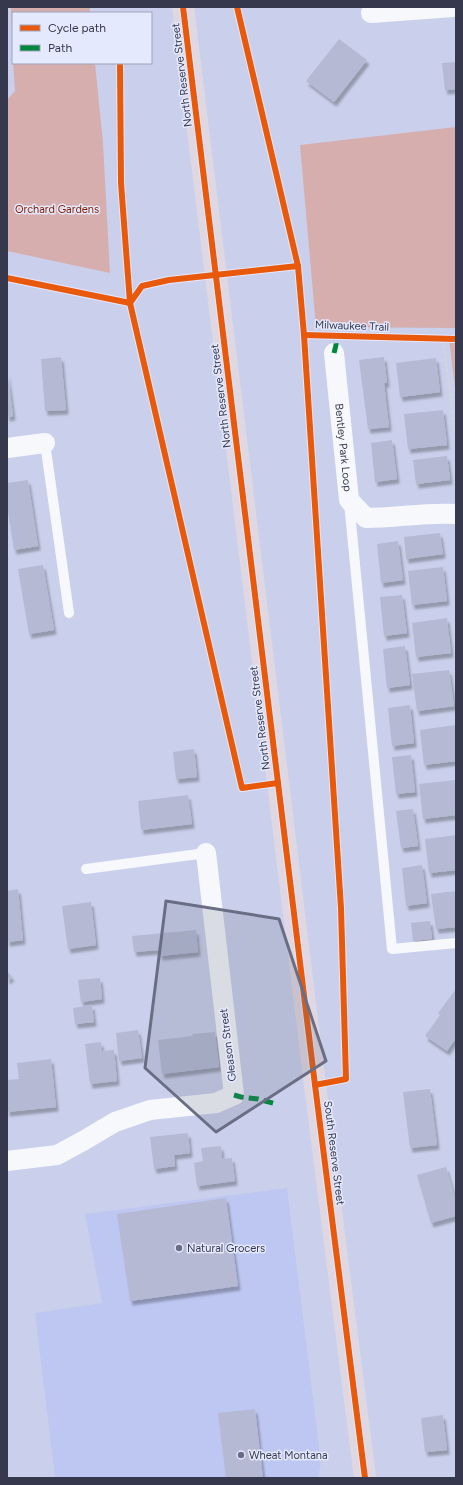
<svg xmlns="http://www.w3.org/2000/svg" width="463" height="1485" viewBox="0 0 463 1485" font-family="Figtree,sans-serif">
<defs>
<filter id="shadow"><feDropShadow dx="2.5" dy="4.5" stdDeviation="1" flood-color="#0004"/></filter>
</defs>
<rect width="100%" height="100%" fill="#cad0eb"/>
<polygon fill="#bec7f2" points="287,1188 321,1463 318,1478 55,1478 35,1313 102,1303 85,1214"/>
<g fill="#d7aeae">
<polygon points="11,7 90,7 90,13 13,13 13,55"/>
<polygon points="13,63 95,63 103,143 110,273 7,251 7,100 15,91"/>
<polygon points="456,127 456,328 316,327 300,145"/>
<polygon points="449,339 456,339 456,396"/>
</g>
<g fill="#b5b9d4" filter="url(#shadow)">
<polygon points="339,39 367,60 334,102 306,81"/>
<polygon points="456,62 456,89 445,90 442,63"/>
<polygon points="61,357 66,410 45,411 41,359"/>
<polygon points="384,357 387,383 384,383 389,427 368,429 359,360"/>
<polygon points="436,358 440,392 400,397 396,363"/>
<polygon points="7,371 13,416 7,417"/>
<polygon points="443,410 447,445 408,449 404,414"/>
<polygon points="392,440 397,479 375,482 371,443"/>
<polygon points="447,456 450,480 416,484 413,460"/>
<polygon points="28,480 38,546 14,550 7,505 7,483"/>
<polygon points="440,533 443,554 406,559 404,537"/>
<polygon points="398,541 403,580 381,583 377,544"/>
<polygon points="43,565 54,630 29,634 18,569"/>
<polygon points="443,567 447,601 412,605 408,571"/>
<polygon points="402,595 407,633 384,636 380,597"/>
<polygon points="447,618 451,653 416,657 412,623"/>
<polygon points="405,646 410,685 387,688 383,649"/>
<polygon points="449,670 454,706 417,711 412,674"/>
<polygon points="410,705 414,743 392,746 388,708"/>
<polygon points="455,725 456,761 424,765 420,730"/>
<polygon points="194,749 197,777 176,779 173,752"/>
<polygon points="411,755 415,792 396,794 392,757"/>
<polygon points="456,780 456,815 423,819 419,784"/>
<polygon points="188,795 192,824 141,830 138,801"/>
<polygon points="413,809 418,846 401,848 396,811"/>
<polygon points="456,835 456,870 429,873 425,839"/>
<polygon points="422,865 427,903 406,906 402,868"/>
<polygon points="18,889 23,940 7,942 7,891"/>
<polygon points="456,891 456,927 436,929 431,894"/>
<polygon points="91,902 96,945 68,949 62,906"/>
<polygon points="430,921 432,939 413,941 411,923"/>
<polygon points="196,930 198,952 160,956 159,950 134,952 132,936"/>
<polygon points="7,971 12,977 7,980"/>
<polygon points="100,978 102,999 81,1002 78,980"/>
<polygon points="456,989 456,1038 447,1051 425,1036 440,1015 438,1013"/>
<polygon points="92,1005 94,1022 75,1024 73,1008"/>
<polygon points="138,1030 142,1058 119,1061 116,1033"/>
<polygon points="215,1032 219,1067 162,1074 158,1040 193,1036 192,1034"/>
<polygon points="101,1042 102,1051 114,1050 117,1081 90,1084 85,1044"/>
<polygon points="51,1059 56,1107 7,1112 7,1080 19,1079 17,1063"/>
<polygon points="430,1089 437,1145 410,1148 403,1092"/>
<polygon points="188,1133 190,1153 174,1155 175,1166 154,1169 150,1137"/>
<polygon points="221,1146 222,1159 232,1158 235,1181 197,1186 194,1163 203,1161 201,1148"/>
<polygon points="446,1167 456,1202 456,1216 431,1223 417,1175"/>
<polygon points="226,1198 238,1286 130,1301 117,1214"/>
<polygon points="255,1409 263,1478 226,1478 218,1413"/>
<polygon points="443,1415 447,1450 425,1452 421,1418"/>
</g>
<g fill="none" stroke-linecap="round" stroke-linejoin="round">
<polyline stroke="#d3d5dd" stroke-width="2.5" stroke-dasharray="4 2" stroke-linecap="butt" points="443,339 456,442"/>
<g stroke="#f7f8fc" stroke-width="10">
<polyline points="45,443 69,613"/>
<polyline points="349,502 392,949 456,943"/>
<polyline points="86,869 206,853"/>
</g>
<g stroke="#f7f8fc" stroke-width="20">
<polyline points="371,13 453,7"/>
<path id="s1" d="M334 353 349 500 366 518C396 518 426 512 456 514"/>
<polyline points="7,448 45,443"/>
<polyline points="7,1161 57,1155 83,1141 115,1122 150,1110 216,1103 234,1095 206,853"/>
</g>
<polyline stroke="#dfd8e2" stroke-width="22" points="183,7 315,1085 365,1478"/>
<g stroke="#00873e" stroke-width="5" stroke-dasharray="10 5" stroke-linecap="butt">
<polyline points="334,353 336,345 335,335"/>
<polyline points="234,1095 241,1097 258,1099 276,1104"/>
</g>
<defs>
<g id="cycleway">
<polyline points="183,7 315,1085 365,1478"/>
<polyline points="237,7 298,266 304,335 341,908 346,1079 315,1085"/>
<polyline points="120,63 121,183 130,303 242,788 278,783"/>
<polyline points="7,278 130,303 142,286 169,280 298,266"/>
<polyline points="304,335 456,339"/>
</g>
</defs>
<use href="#cycleway" stroke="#e5e9fe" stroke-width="8"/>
<use href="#cycleway" stroke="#e8590c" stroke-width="6"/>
</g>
<path fill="#6a6e84" fill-opacity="0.2" stroke="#6a6e84" stroke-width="3" stroke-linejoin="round" d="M166 901 279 919 326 1061 216 1132 145 1068Z"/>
<g fill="#6a6e84" stroke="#e5e9fe" stroke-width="1.5">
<circle cx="179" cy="1248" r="4"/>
<circle cx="241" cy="1455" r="4"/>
</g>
<g text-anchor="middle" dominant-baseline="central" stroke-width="3" stroke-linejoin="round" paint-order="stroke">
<g font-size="11" fill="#36394d" stroke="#e5e9fe">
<text transform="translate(182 75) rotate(-97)">North Reserve Street</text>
<text transform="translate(352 326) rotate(2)">Milwaukee Trail</text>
<text transform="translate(221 396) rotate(-97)">North Reserve Street</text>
<text stroke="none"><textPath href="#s1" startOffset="95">Bentley Park Loop</textPath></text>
<text transform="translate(260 718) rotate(-97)">North Reserve Street</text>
<text transform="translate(228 1045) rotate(-97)">Gleason Street</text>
<text transform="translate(334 1153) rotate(83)">South Reserve Street</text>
</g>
<g font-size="11" fill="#7f1e00" stroke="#e5e9fe">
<text x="57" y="209">Orchard Gardens</text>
</g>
<g font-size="11" fill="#36394d" stroke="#e5e9fe" text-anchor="start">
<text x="187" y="1248">Natural Grocers</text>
<text x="249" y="1455">Wheat Montana</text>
</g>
</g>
<rect width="463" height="1485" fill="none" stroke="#36394d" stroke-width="16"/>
<rect x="12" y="12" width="140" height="52" fill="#e5e9fe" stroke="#9fa3b7"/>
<rect x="20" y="25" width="20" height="6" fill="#e8590c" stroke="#9fa3b7"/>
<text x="48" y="32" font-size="12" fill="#36394d">Cycle path</text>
<rect x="20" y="45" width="20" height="6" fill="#00873e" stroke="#9fa3b7"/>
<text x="48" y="52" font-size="12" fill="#36394d">Path</text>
</svg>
